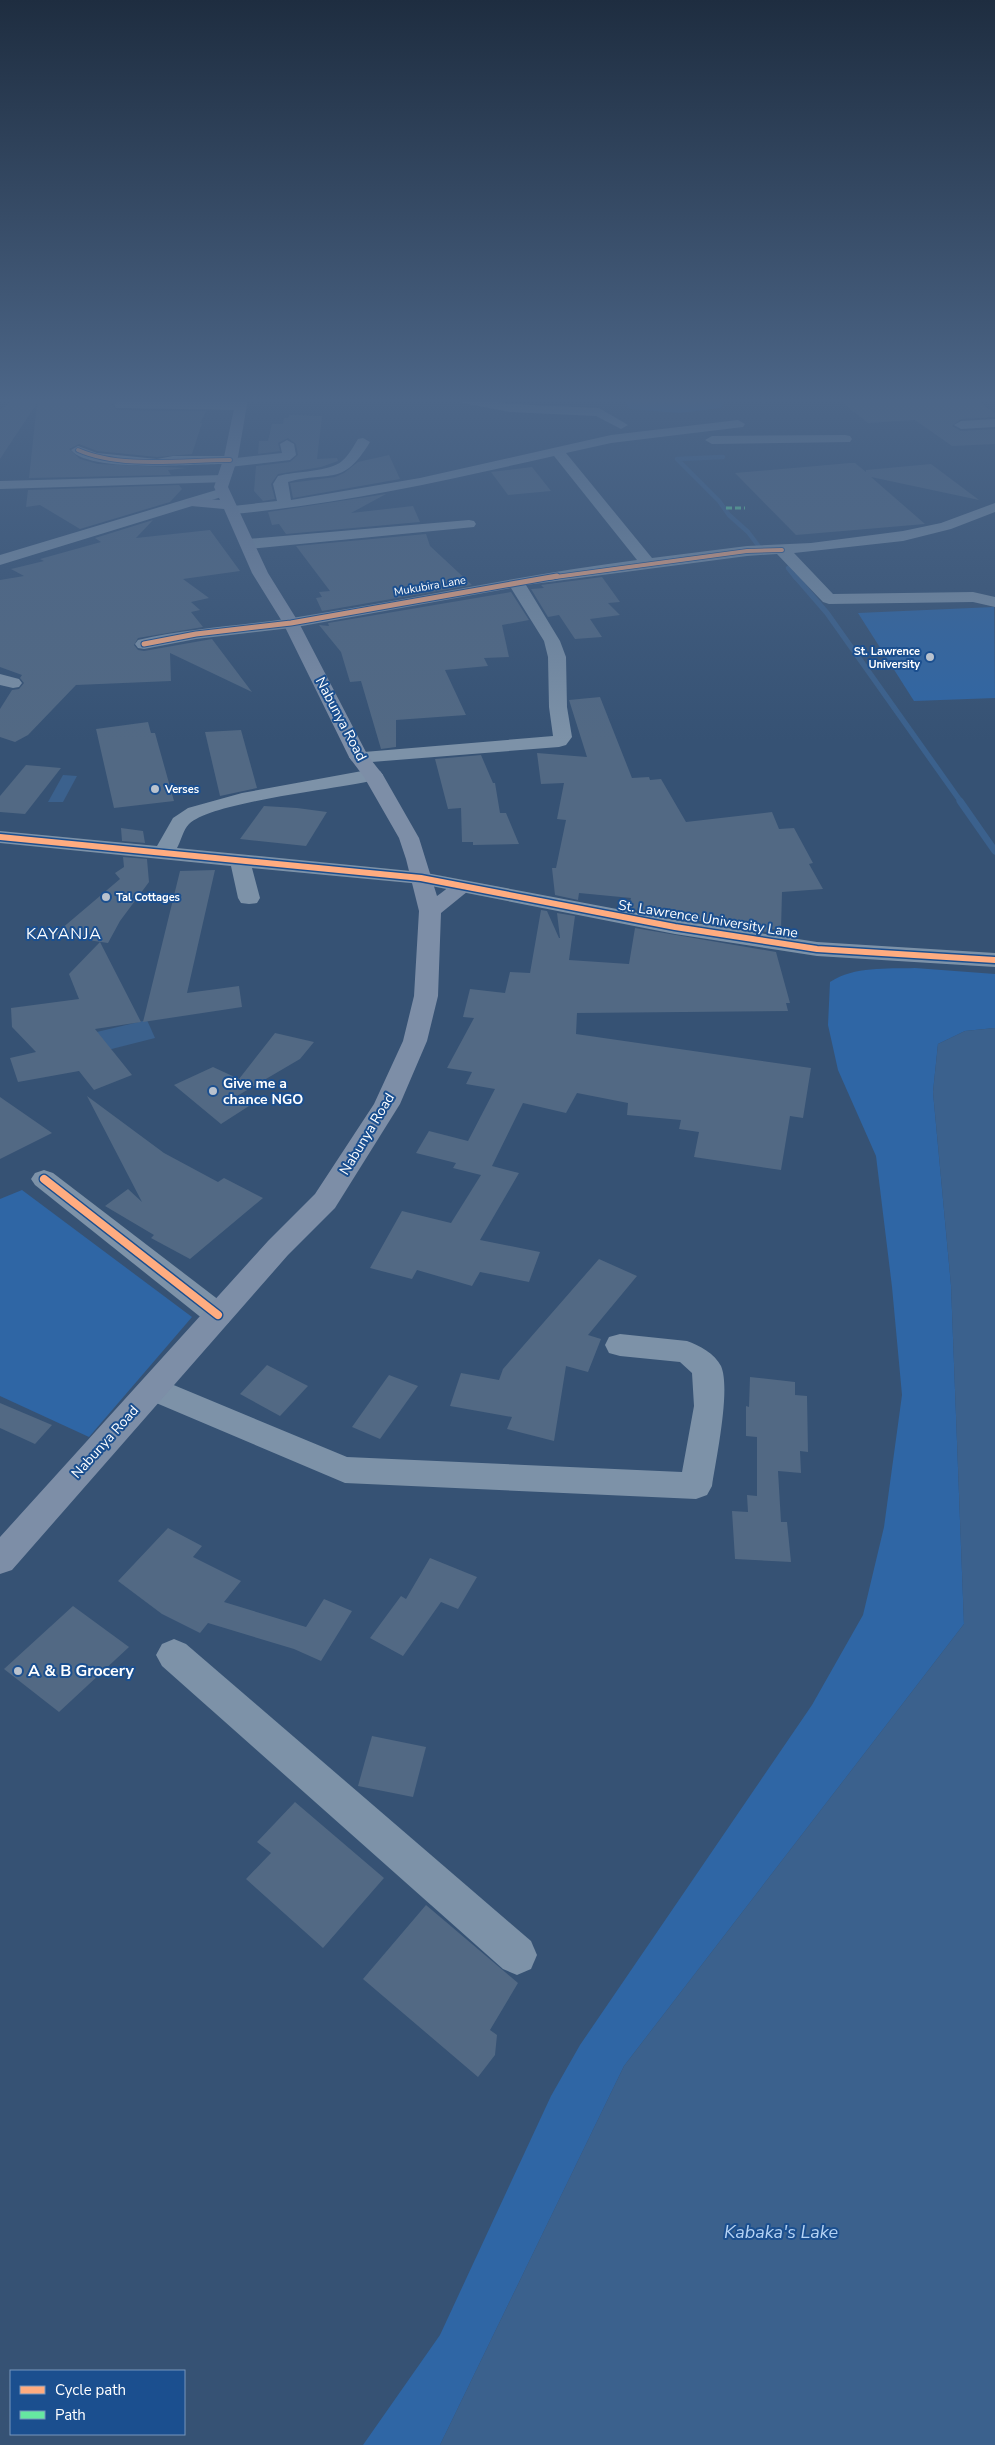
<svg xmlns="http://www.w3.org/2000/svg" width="995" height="2445" viewBox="0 0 995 2445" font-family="'Nunito Sans',sans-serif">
<rect width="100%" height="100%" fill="#365274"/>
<g fill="#2f66a5">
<polygon points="624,399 726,399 721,408 679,413 630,409"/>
<polygon points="994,607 995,698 914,701 858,613"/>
<path d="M915 968 995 974V1028L965 1031 938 1044 933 1092 951 1285 964 1624 624 2066 440 2445H363L440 2335 551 2096 580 2045 812 1705 863 1615 884 1527 902 1395 892 1287 876 1156 838 1070 828 1025 830 982C855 966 886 969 915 968Z"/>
<polygon points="22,1190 192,1317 89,1437 0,1396 0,1199"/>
</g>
<g fill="#3b618d">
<polygon points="63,775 77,776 63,802 48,802"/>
<polygon points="147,1020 155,1038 88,1055 80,1036"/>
<polygon points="995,1028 995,2445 440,2445 624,2066 964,1624 951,1285 933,1092 938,1044 965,1031"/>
</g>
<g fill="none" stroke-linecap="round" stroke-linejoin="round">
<g stroke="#3b618d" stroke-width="4.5">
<polyline points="723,457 677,459 719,501 729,515 748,532 760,548"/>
<polyline points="788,568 796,578"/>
</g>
<polyline stroke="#3b618d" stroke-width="5.5" points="795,576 827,613 961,802"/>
<polyline stroke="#3b618d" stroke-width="7" points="960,801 995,851"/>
</g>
<g fill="#526984">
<polygon points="14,399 195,399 210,400 120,399 112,404 116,410 206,411 200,423 202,423 192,454 157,457 97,451 79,444 69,449 80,459 98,464 187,468 168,470 171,475 29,478 37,403 0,459 0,410"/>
<polygon points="838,399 975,399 995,413 995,417 961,419 952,426 961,431 995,429 995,444 952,446 915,420 868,423"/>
<polygon points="289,415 322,416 317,459 337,458 338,461 321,467 278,474 271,484 275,499 263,501 254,491 256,466 290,462 298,455 296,444 288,438 278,443 280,451 258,454 259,441 268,441 272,424 283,424 284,418 288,418"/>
<polygon points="389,455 400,479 293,498 290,483 335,477 344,473 358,462"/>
<polygon points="850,463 855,463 866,472 866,470 931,464 979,500 871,477 925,524 796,535 735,473"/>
<polygon points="532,467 551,491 508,495 491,472"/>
<polygon points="179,485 182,489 170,502 80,529 40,505 26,507 28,490"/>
<polygon points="386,494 351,513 413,506 420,522 286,534 279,524 272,525 268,512"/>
<polygon points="153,520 136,538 210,530 240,571 183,579 209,598 191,602 200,610 191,612 203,627 138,638 134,645 138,650 144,651 212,639 252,692 170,653 171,681 76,685 28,735 15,742 0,737 0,709 12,690 19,689 24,683 20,678 22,675 0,667 0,580 24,576 11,569 44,561 40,559 101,542 95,538"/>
<polygon points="426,534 430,546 472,585 322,611 316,598 322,597 319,592 330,591 296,546"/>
<polygon points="602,577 620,602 608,603 620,615 590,619 602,637 575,639 559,615 548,617 531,589 544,588 541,585"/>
<polygon points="511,592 529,620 502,625 509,657 484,658 488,666 445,670 466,715 396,720 396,747 381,749 361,681 350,682 341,652 319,625 329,626 328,623"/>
<polygon points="600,697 632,778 649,777 650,780 661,779 686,822 772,812 779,829 794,828 813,863 809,864 823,889 782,892 781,930 771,929 772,933 628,909 631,898 579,893 578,900 555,895 552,868 556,868 566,820 557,819 564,783 541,784 537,753 587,757 569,700"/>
<polygon points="148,722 151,733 155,733 174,801 114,808 96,729"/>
<polygon points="241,730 257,788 220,796 205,732"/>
<polygon points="481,755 493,783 495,783 500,813 506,813 519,844 473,845 473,842 462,842 461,808 448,809 435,759"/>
<polygon points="26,765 61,768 25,814 0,812 0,796"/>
<polygon points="264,806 297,808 327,812 306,846 240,839"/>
<polygon points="121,828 143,831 145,843 122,841"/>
<polygon points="123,857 147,859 149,882 120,921 108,943 54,935 120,879 115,873 124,867"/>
<polygon points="215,870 187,993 239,986 242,1007 143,1022 180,871"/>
<polygon points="541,910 547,911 559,938 560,938 557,913 575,916 569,960 629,964 635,928 776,952 790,1003 786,1003 788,1011 577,1013 576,1034 811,1068 803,1118 790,1116 781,1170 694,1157 699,1132 679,1129 681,1120 627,1115 628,1103 577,1093 566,1113 523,1103 492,1166 519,1173 480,1240 540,1252 529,1282 480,1272 472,1286 417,1270 412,1279 370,1268 402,1211 451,1223 481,1175 453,1168 456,1163 416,1153 429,1131 468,1141 495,1089 466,1084 472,1072 447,1068 474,1018 463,1017 470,989 505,993 510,972 530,973"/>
<polygon points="100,942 141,1022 95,1029 132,1075 94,1090 79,1071 18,1082 10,1058 36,1052 12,1027 11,1008 79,999 69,974"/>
<polygon points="275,1033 314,1042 300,1059 237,1096 249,1106 221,1124 174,1085 213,1067 239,1079"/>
<polygon points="87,1096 164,1153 218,1182 224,1178 263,1198 190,1259 151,1238 154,1235 105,1206 128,1189 142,1202"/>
<polygon points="0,1097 52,1133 0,1159"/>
<polygon points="599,1259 637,1276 588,1335 601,1339 588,1372 566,1366 554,1441 507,1429 512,1417 450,1406 461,1373 499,1380 503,1369"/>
<polygon points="267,1365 308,1386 280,1416 240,1394"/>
<polygon points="389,1375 418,1386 380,1439 352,1427"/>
<polygon points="750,1377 795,1382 795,1395 807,1396 808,1452 800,1451 801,1473 778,1471 781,1522 787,1522 791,1562 735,1559 732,1511 748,1512 747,1495 757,1496 757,1437 746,1436 746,1406 749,1407"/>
<polygon points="0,1403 52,1425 35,1444 0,1428"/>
<polygon points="168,1528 202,1546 193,1557 241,1581 224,1602 306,1627 324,1599 352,1611 321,1661 294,1649 208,1623 200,1633 162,1614 118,1581"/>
<polygon points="430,1558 477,1577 458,1609 441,1602 403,1656 370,1638 401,1596 406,1599"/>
<polygon points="73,1606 129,1647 59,1712 4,1669"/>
<polygon points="372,1736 426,1747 413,1797 358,1786"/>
<polygon points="295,1802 384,1878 323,1948 246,1879 271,1853 257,1842"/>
<polygon points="426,1905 518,1983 490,2030 497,2035 495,2055 478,2077 363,1979"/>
</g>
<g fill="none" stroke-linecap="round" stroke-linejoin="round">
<g fill="#7d92a8" fill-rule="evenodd">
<polygon points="457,399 480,399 510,404 599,408 628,425 621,429 596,416 510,412 463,403"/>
<polygon points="120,401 240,402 246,406 240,410 116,408 114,405 116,402"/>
<polygon points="995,419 995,427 961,429 954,425 961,421"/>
<path d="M738 420 745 424 743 427 611 443 566 453 652 558 747 546 811 543 903 531 941 523 995 503V512L951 529 903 541 794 553 833 594 973 592 995 597V607L973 602 829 604 823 602 777 554 747 556 526 585 560 641 566 657 567 707 572 737 566 745 559 747 359 763 352 761 349 757 352 753 553 736 549 707 548 657 544 641 511 588 291 628 196 639 144 649 138 648 135 644 138 640C189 628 241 626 292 618 407 600 521 575 637 560L554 456C448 480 342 504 233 514L226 510 233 506 277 501 273 484 278 476C296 471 330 472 342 461 349 455 353 447 358 439L363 438 370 442C342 488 331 470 288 482L291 500 420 478 611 435Z"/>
<polygon points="845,435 850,436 852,439 850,442 712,444 705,440 712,436"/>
<path d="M287 440 294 444 296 455 290 460 229 467 223 464C194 464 89 473 71 450L78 446 97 453 157 459 173 456H230L236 458 282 453 280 444Z"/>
<polygon points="223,475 230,479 228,482 0,489 0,481"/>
<polygon points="223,488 228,489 230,492 228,495 0,565 0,555"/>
<polygon points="469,520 474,521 476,524 474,527 248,549 240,544 248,539"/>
<polygon points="0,674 19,679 22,683 19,687 13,688 0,685"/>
<path d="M373 769 380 771 383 775 380 779C341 789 214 801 189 824 183 830 181 841 177 848L421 872 675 920 817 942 995 953V967L817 956 675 934 421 884 252 868 260 898 257 903 249 904 241 903 238 898 231 866 0 843V831L157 846 173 818 188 808 242 793Z"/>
<polygon points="44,1170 53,1173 228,1307 233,1315 228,1323 218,1326 208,1323 35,1185 31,1179 35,1173"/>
<path d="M620 1334 687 1341C699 1345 715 1354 721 1366 731 1389 716 1459 712 1486L707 1495 696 1499 345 1483 142 1397 138 1389 142 1381 153 1377 164 1381 347 1457 682 1472 694 1406 692 1373 680 1362 620 1356 609 1353 605 1345 609 1337Z"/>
<polygon points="174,1639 186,1644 531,1941 537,1955 531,1969 517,1975 503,1969 162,1666 156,1655 162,1644"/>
</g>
<path fill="#7d8ea7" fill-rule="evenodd" d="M236 399H248L238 457 228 487 268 573 299 623 368 756 383 775 419 838 437 896C448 888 455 879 470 882L473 887 441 913 438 996 427 1041 400 1104 335 1208 288 1255 12 1570 0 1574V1537L268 1241 315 1194 374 1104 403 1041 414 996 419 911 406 859 399 838 364 777 349 757 283 623 252 573 224 509 191 506 184 502 191 498 220 500 214 487 224 457Z"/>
<polyline stroke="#66e7a1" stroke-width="3" stroke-dasharray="6 3" stroke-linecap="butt" points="726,508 745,508"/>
<defs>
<g id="cycleway-far3">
<path d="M78 450C121 469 183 460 230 460"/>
<polyline points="548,578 747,551 782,550"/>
</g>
<polyline id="cycleway-far2" points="144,644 196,634 291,623 557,576"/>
<polyline id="cycleway-far1" points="0,837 421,878 675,927 817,949 995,960"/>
<polyline id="cycleway" points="44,1179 218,1315"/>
</defs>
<use href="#cycleway-far3" stroke="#1b4f8f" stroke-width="5.5"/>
<use href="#cycleway-far2" stroke="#1b4f8f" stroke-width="7"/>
<use href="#cycleway-far1" stroke="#1b4f8f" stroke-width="9"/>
<use href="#cycleway" stroke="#1b4f8f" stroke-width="11"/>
<use href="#cycleway-far3" stroke="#ffac80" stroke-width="4"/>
<use href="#cycleway-far2" stroke="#ffac80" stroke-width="5"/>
<use href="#cycleway-far1" stroke="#ffac80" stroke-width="6"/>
<use href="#cycleway" stroke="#ffac80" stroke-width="8"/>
</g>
<linearGradient id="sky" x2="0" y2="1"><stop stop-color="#1e2d40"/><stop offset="0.54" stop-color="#4c6688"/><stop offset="1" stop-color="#4c6688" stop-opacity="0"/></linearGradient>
<rect width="995" height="741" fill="url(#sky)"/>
<g fill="#b9c2ce" stroke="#1b4f8f" stroke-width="2">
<circle cx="930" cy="657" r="5"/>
<circle cx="155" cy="789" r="5"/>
<circle cx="106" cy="897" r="5"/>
<circle cx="213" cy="1091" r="5"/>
<circle cx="18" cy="1671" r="5"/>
</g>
<g text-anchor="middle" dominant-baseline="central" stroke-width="4" stroke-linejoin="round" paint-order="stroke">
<g font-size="11" fill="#fff" stroke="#1b4f8f">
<text transform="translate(430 586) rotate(-10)">Mukubira Lane</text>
</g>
<g font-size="11" font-weight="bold" fill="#fff" stroke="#1b4f8f" text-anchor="start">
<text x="920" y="651" text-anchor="end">St. Lawrence<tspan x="920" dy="13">University</tspan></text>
<text x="165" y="789">Verses</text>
<text x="116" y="897">Tal Cottages</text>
</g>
<g font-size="14" fill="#fff" stroke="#1b4f8f">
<text transform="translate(341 719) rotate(62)">Nabunya Road</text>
<text transform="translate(708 919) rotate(9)">St. Lawrence University Lane</text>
<text transform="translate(367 1134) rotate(-59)">Nabunya Road</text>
<text transform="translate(105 1442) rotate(-48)">Nabunya Road</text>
</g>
<g font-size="14" font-weight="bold" fill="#fff" stroke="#1b4f8f" text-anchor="start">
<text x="223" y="1083">Give me a<tspan x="223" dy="16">chance NGO</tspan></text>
</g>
<g font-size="16" letter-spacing="1" fill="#fff" stroke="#1b4f8f">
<text x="64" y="934">KAYANJA</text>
</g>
<g font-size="16" font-weight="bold" fill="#fff" stroke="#1b4f8f" text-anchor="start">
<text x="28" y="1671">A &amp; B Grocery</text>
</g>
<g font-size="18" font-style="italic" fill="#b5d3f5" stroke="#1b4f8f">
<text x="781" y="2232">Kabaka's Lake</text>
</g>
</g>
<rect x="10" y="2370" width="175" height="65" fill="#1b4f8f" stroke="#7695bc"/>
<rect x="20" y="2386" width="25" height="8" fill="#ffac80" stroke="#7695bc"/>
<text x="55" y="2395" font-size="15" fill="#ffffff">Cycle path</text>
<rect x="20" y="2411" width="25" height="8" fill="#66e7a1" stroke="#7695bc"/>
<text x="55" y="2420" font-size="15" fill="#ffffff">Path</text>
</svg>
